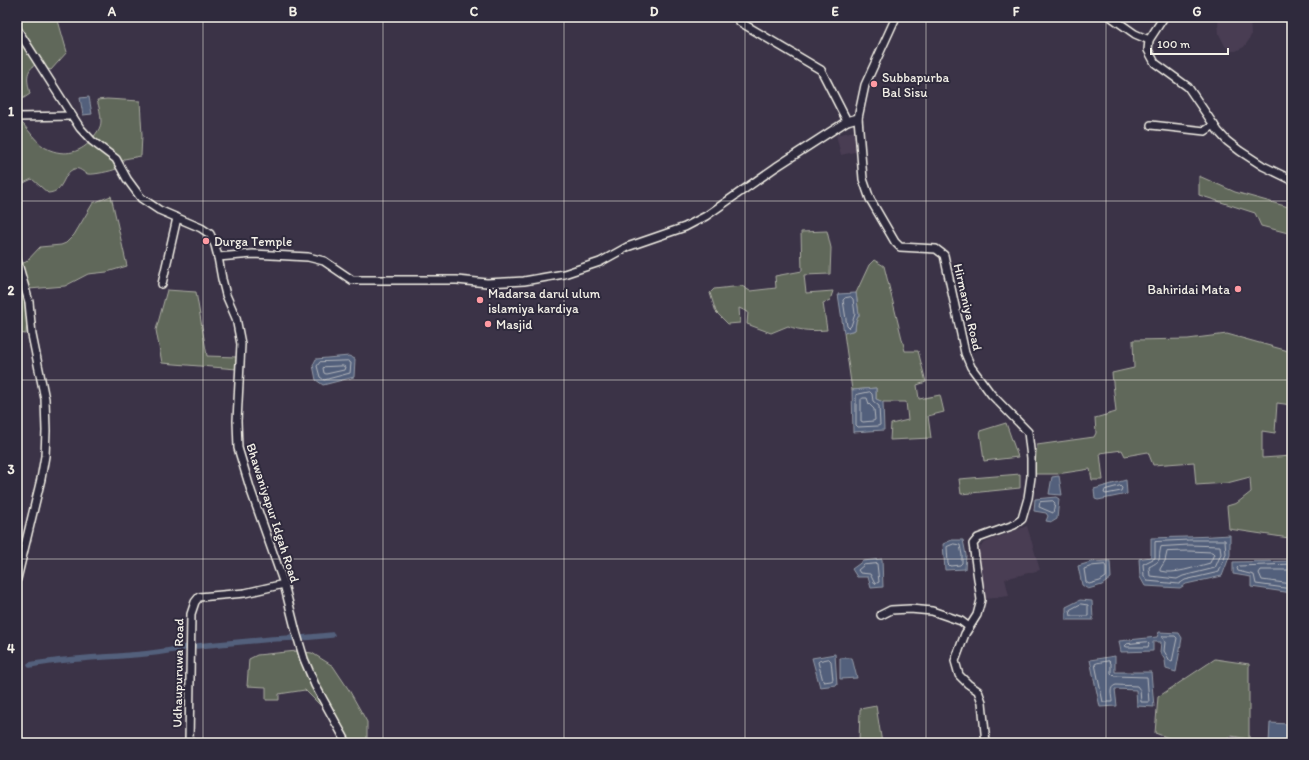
<svg xmlns="http://www.w3.org/2000/svg" width="1309" height="760" viewBox="0 0 1309 760" font-family="Itim,sans-serif">
<rect width="100%" height="100%" fill="#3b3347"/>
<filter id="ink" filterUnits="userSpaceOnUse"><feTurbulence type="fractalNoise" baseFrequency=".025" numOctaves="2"/><feDisplacementMap in="SourceGraphic" scale="8" xChannelSelector="R" yChannelSelector="G"/><feConvolveMatrix kernelMatrix="1 2 1 2 8 2 1 2 1" color-interpolation-filters="sRGB"/></filter>
<g filter="url(#ink)">
<g fill="#493d53">
<polygon points="1220,17 1249,17 1250,18 1251,35 1249,40 1244,47 1236,51 1231,51 1225,46 1219,34 1218,22"/>
<polygon points="855,131 859,151 841,155 836,135"/>
<polygon points="1027,526 1040,570 1005,579 1009,596 985,599 978,548 986,542"/>
<polygon points="1231,736 1249,739 1250,743 1222,743"/>
</g>
<g fill="#60675a" stroke="#aaaca1">
<path d="M17 17H57L67 52 51 70 35 65C24 72 28 83 30 94L24 98 17 99Z"/>
<path d="M107 99 140 101 142 135 141 156 124 159C122 162 119 167 116 169 112 171 93 175 88 174 83 173 80 167 74 169 62 173 65 192 48 193L32 179 17 186V118C28 127 36 145 50 150 68 157 85 151 95 135 98 131 101 127 101 121 101 114 99 107 97 100Z"/>
<polygon points="1199,176 1235,192 1292,208 1292,234 1261,226 1255,213 1199,195"/>
<polygon points="111,196 127,266 107,272 88,274 65,286 29,289 26,334 17,333 17,265 26,262 40,247 61,245 66,243 74,235 93,203"/>
<path d="M827 231 831 248 830 274 804 275 806 293 833 291 830 300 823 303 827 330C814 331 800 331 788 326L771 333 747 324 748 312 739 308 740 323 728 324 716 312 710 293 714 289 742 286 750 291 776 288 775 276 802 271 801 232Z"/>
<polygon points="874,260 884,266 905,351 918,351 926,382 917,385 919,399 940,395 944,412 928,416 931,438 890,440 891,424 908,420 906,402 883,402 876,399 876,388 852,390 844,333 855,330 856,321 859,315 856,293 869,265"/>
<polygon points="167,290 196,292 207,356 237,357 237,369 162,363 156,330"/>
<polygon points="1227,334 1292,352 1292,405 1277,403 1275,433 1262,431 1262,458 1292,456 1292,535 1289,538 1229,529 1227,506 1237,503 1251,492 1250,477 1227,483 1196,485 1194,462 1153,465 1148,452 1125,456 1122,450 1100,453 1103,480 1092,480 1090,469 1057,474 1034,474 1037,445 1094,437 1096,433 1095,418 1116,412 1112,373 1134,368 1133,340 1188,339"/>
<polygon points="1006,423 1018,457 984,461 980,431"/>
<polygon points="1020,474 1020,488 961,494 959,479"/>
<polygon points="297,651 312,653 333,666 349,690 367,722 367,743 350,743 327,712 305,690 279,694 279,700 266,700 266,687 247,686 249,659 257,655"/>
<polygon points="1215,659 1249,664 1249,739 1231,736 1222,743 1208,743 1208,739 1177,741 1155,733 1158,697"/>
<polygon points="876,706 882,743 859,743 860,709"/>
</g>
<g fill="#53607c" stroke="#939aa7">
<polygon points="89,97 92,114 83,115 80,98"/>
<polygon points="856,293 859,315 856,321 855,330 844,333 838,294"/>
<polygon points="349,356 355,359 354,377 323,385 316,380 313,365 316,359"/>
<polygon points="876,388 876,399 883,402 884,430 853,432 852,390"/>
<polygon points="1059,476 1062,495 1049,494 1052,477"/>
<polygon points="1126,480 1127,494 1098,500 1095,499 1094,489"/>
<polygon points="1056,497 1059,499 1057,519 1052,522 1046,521 1048,516 1046,513 1034,511 1035,499"/>
<path d="M1230 535V555L1222 576 1186 584 1180 588 1145 586 1140 577 1139 559 1151 557V538C1177 537 1203 537 1230 535Z"/>
<polygon points="952,540 963,540 966,555 965,569 945,570 943,544"/>
<polygon points="882,559 883,587 871,588 868,577 857,577 852,569 863,561"/>
<polygon points="1110,561 1111,578 1102,585 1088,589 1082,585 1078,566 1091,562"/>
<polygon points="1292,561 1292,593 1251,587 1251,577 1233,574 1233,562"/>
<polygon points="1080,600 1092,601 1093,620 1066,620 1066,607"/>
<polygon points="1159,632 1179,633 1182,638 1176,672 1166,669 1165,660 1160,652 1161,642 1153,642 1153,651 1121,652 1119,641 1157,637"/>
<polygon points="835,654 837,685 820,687 812,658"/>
<polygon points="1115,656 1115,672 1151,672 1154,707 1137,706 1136,690 1115,689 1117,706 1100,707 1090,660"/>
<polygon points="840,658 852,658 857,678 840,679"/>
<polygon points="1270,723 1288,724 1289,743 1269,743"/>
</g>
<g fill="none" stroke-linecap="round" stroke-linejoin="round">
<g stroke="#b4b7bd" stroke-width="1">
<polygon points="851,297 853,299 855,314 851,326 849,328 847,326 843,300 845,298"/>
<polygon points="348,361 351,363 350,373 324,380 320,377 317,366 320,362"/>
<polygon points="343,366 345,367 344,370 326,374 324,373 323,368 324,367"/>
<polygon points="870,392 872,394 873,401 879,406 880,425 878,426 858,427 856,425 856,395"/>
<polygon points="863,398 867,398 869,404 874,409 875,420 873,421 863,422 861,421 861,400"/>
<polygon points="1120,486 1122,488 1121,491 1106,494 1104,493 1105,490"/>
<polygon points="1053,501 1055,503 1053,513 1039,507 1040,502"/>
<polygon points="1189,540 1225,540 1226,554 1219,572 1185,580 1179,584 1147,581 1144,576 1143,564 1155,558 1155,542"/>
<polygon points="954,544 960,545 962,555 962,563 960,565 950,566 948,564 947,547"/>
<path d="M1189 545 1220 546 1221 554 1215 568 1183 576 1177 579 1150 576 1149 567C1164 559 1157 561 1161 547Z"/>
<path d="M1189 551 1212 552 1214 554 1210 563C1195 567 1174 575 1160 571V569L1165 561 1167 552Z"/>
<polygon points="877,564 879,582 875,584 870,574 860,573 858,570 864,565"/>
<polyline points="1292,564 1239,566 1237,568 1238,571 1254,575 1256,584 1292,589"/>
<polygon points="1105,565 1106,567 1106,577 1100,581 1089,584 1086,582 1084,569 1092,566"/>
<polyline points="1292,570 1261,570 1259,573 1262,580 1292,584"/>
<polygon points="1081,604 1088,605 1088,616 1071,616 1070,610"/>
<polygon points="1163,636 1175,636 1177,638 1172,662 1170,661 1164,651 1165,642 1163,638"/>
<polygon points="1147,642 1149,644 1148,647 1127,647 1125,646 1127,644"/>
<polygon points="829,659 831,661 833,680 831,681 824,682 823,681 818,662 819,661"/>
<path d="M1109 661 1111 663V673L1114 676 1147 677 1149 702H1141L1140 690 1137 686 1116 685C1108 687 1112 696 1112 702H1103L1095 664 1097 663Z"/>
</g>
<g stroke="#53607c" stroke-width="5.5">
<polyline points="301,638 332,635"/>
<polyline points="197,646 272,639 293,638"/>
<path d="M30 665C82 655 136 659 188 647"/>
</g>
<defs>
<g id="minor">
<polyline points="737,17 740,22 821,70 847,121"/>
<polyline points="896,17 865,85 858,118 863,179 870,199 895,242 900,247 936,249 944,255 965,353 971,367 991,394 1028,432 1031,458 1031,477 1028,498 1022,519 1014,525 978,538 973,544 981,600 977,615 965,634 955,661 959,675 968,684 978,691 982,702 986,743"/>
<polyline points="1111,17 1135,34 1149,40 1164,17"/>
<polyline points="17,29 80,128 92,141 116,159 127,179 141,198 159,210 201,228 210,234 215,245 218,257 222,279 226,295 236,318 241,344 237,421 238,448 251,491 284,584 296,632 304,659 315,685 347,743"/>
<polyline points="1149,40 1148,50 1155,63 1188,87 1218,131 1227,141 1240,151 1263,166 1292,180"/>
<polyline points="17,117 72,116"/>
<polyline points="1151,125 1205,131 1214,125"/>
<polyline points="218,257 253,254 308,257 324,261 352,280 457,280 487,283 524,281 564,274 600,262 627,247 685,227 706,216 776,167 847,121 858,118"/>
<polyline points="17,260 29,302 32,335 45,399 46,431 45,456 41,479 17,579"/>
<polyline points="17,284 20,272"/>
<polyline points="162,284 177,218"/>
<polyline points="881,615 891,610 910,609 932,611 961,621 969,627"/>
<polyline points="189,743 191,614 195,602 199,597 245,593 284,584"/>
</g>
</defs>
<use href="#minor" stroke="#f4f1e8" stroke-width="10"/>
<use href="#minor" stroke="#2f2a3d" stroke-width="7"/>
</g>
</g>
<path fill="none" stroke="#f4f1e8" stroke-width="1" stroke-opacity="0.55" d="M203 17V743M383 17V743M564 17V743M745 17V743M926 17V743M1106 17V743M17 201H1292M17 380H1292M17 559H1292"/>
<g fill="#ff9aa2" stroke="#2f2a3d" stroke-width="1.5">
<circle cx="874" cy="84" r="4"/>
<circle cx="206" cy="241" r="4"/>
<circle cx="1238" cy="289" r="4"/>
<circle cx="480" cy="300" r="4"/>
<circle cx="488" cy="324" r="4"/>
</g>
<g text-anchor="middle" dominant-baseline="central" stroke-width="4" stroke-linejoin="round" paint-order="stroke">
<g font-size="13" fill="#f4f1e8" stroke="#2f2a3d" text-anchor="start">
<text x="882" y="77">Subbapurba<tspan x="882" dy="15">Bal Sisu</tspan></text>
<text x="214" y="241">Durga Temple</text>
<text x="1230" y="289" text-anchor="end">Bahiridai Mata</text>
<text x="488" y="293">Madarsa darul ulum<tspan x="488" dy="15">islamiya kardiya</tspan></text>
<text x="496" y="324">Masjid</text>
</g>
<g font-size="13" fill="#f4f1e8" stroke="#2f2a3d">
<text transform="translate(968 307) rotate(77)">Hirmaniya Road</text>
<text transform="translate(273 513) rotate(72)">Bhawaniyapur Idgah Road</text>
<text transform="translate(178 673) rotate(-89)">Udhaupuruwa Road</text>
</g>
</g>
<rect width="1309" height="760" fill="none" stroke="#2f2a3d" stroke-width="44"/>
<path d="M1151 48v6h77v-6" fill="none" stroke="#f4f1e8" stroke-width="2"/>
<text x="1157" y="48" font-size="12" fill="#f4f1e8" stroke="#2f2a3d" stroke-width="3" paint-order="stroke">100 m</text>
<rect x="22" y="22" width="1265" height="716" fill="none" stroke="#f4f1e8" stroke-width="1.5"/>
<g font-size="13" text-anchor="middle" font-weight="bold" fill="#f4f1e8">
<text x="112" y="16">A</text>
<text x="293" y="16">B</text>
<text x="474" y="16">C</text>
<text x="654" y="16">D</text>
<text x="835" y="16">E</text>
<text x="1016" y="16">F</text>
<text x="1197" y="16">G</text>
<text x="11" y="116">1</text>
<text x="11" y="295">2</text>
<text x="11" y="474">3</text>
<text x="11" y="653">4</text>
</g>
</svg>
